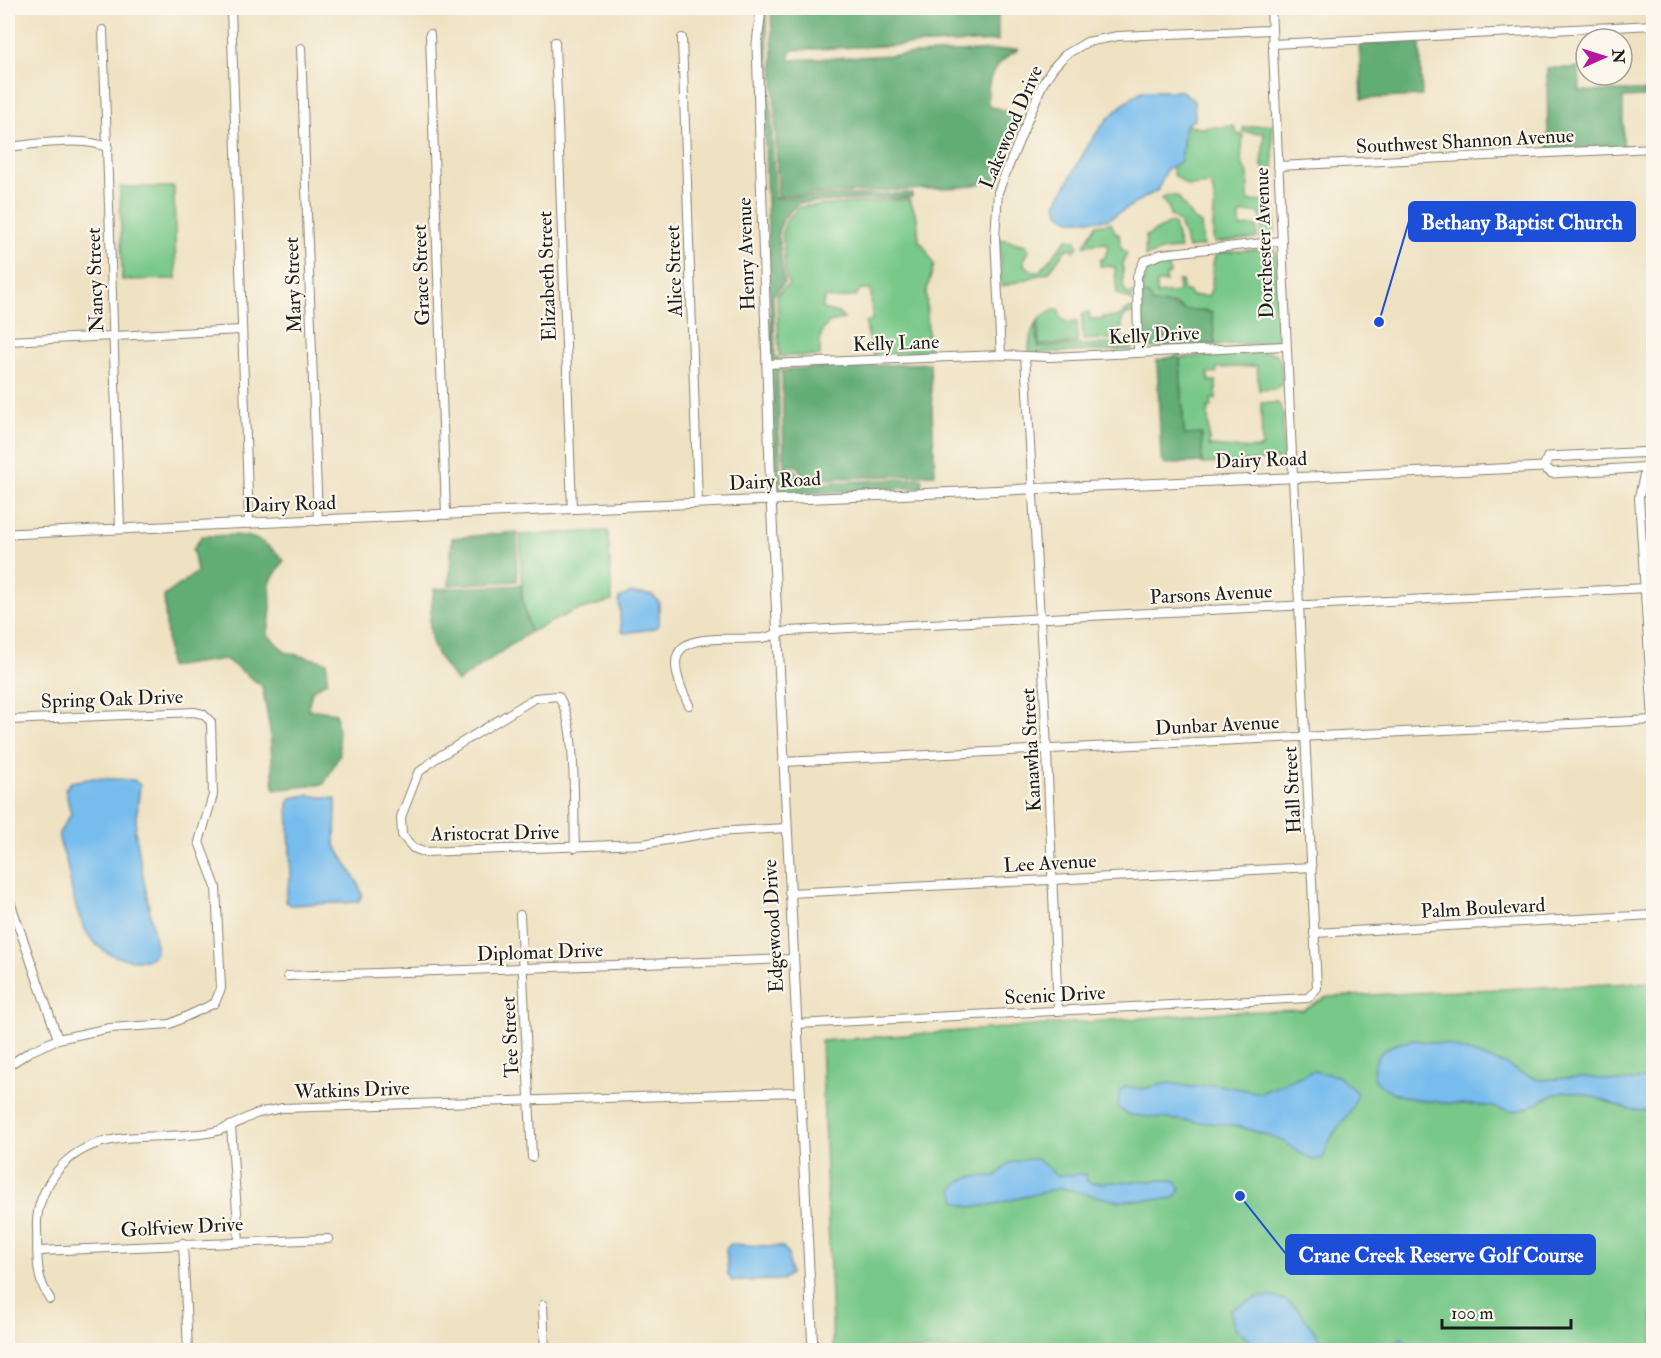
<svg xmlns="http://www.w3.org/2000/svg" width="1661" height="1358" viewBox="0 0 1661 1358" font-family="'IM FELL Double Pica',serif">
<rect width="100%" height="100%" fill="#fbf7ec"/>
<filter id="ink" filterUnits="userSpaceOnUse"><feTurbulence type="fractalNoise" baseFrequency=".0167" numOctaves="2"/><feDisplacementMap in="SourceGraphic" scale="12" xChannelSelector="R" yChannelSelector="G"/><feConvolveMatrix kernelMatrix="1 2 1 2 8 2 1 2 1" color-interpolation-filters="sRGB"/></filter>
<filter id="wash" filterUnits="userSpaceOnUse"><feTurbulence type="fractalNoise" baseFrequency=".008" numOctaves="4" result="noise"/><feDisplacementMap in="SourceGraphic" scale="24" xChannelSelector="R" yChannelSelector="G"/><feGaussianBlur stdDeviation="1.35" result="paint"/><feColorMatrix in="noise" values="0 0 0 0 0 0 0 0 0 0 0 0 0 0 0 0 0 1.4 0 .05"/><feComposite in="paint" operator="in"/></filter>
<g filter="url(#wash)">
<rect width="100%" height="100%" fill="#efe2c3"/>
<g fill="#78c889" stroke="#4a7252" stroke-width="1.5">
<polygon points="1272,124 1274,187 1273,190 1268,189 1265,167 1262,167 1264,133 1243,132 1243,128"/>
<path d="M1185 125 1199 128 1234 126 1237 134 1243 135 1241 162 1248 174V201L1267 202 1275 207V232L1272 237 1261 238 1262 220 1258 212 1240 214V227L1257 226V238L1214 243C1210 224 1219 206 1211 184L1188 186 1174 175 1172 166 1181 161Z"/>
<polygon points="120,187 174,187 176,279 122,280"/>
<polygon points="1169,195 1178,197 1192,218 1201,224 1203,246 1188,248 1179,222 1170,215 1169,208 1161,199"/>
<path d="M909 199 917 217 919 241 924 246 934 265 926 293 929 351 873 355 865 322 872 321 871 290 860 289 856 296 836 299 825 297 822 309 838 313 844 319C818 322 820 336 820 356H779L777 294 789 284 786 279 782 232 786 221 799 207Z"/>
<polygon points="1111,223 1116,234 1119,234 1121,248 1127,253 1123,263 1123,285 1127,294 1133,293 1132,301 1117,294 1115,267 1100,266 1100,259 1104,259 1108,248 1106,243 1084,245 1096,225"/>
<polygon points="1170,223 1174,224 1180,249 1164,250 1145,257 1146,236"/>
<polygon points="1000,239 1026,245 1029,250 1024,258 1024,265 1034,272 1039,272 1067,239 1075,240 1078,246 1074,251 1072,248 1065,250 1049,272 1001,287"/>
<path d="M1273 248 1276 250 1280 332 1274 341 1269 343 1215 345 1212 313 1205 310H1185L1175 304H1153L1141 294 1145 268 1154 262 1168 259 1170 274 1166 275V282L1157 283V294L1179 292 1178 281H1182L1184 291H1188L1191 296H1208C1217 283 1208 268 1217 253Z"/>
<polygon points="1131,308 1134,314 1126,314 1122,320 1122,338 1083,340 1082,314 1089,312 1090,319 1103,319 1103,317 1117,317"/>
<path d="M1059 309 1060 317 1066 322H1077V343L1039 345 1038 322 1036 326 1038 347 1133 343 1131 350 1029 353C1029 332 1036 313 1059 309Z"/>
<path d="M1269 352 1277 354 1281 363 1282 383 1276 389 1259 390 1257 366 1217 368 1216 373H1208L1209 381H1216V399H1211L1212 407H1208L1209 446C1228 447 1243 450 1262 448L1261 403H1278L1283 413V459L1202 464 1201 435H1184L1180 358Z"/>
<polygon points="608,531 612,601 574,611 530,632 522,598 520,535"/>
<polygon points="1653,982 1653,1350 833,1350 821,1041 1227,1012 1304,1010 1327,997"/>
</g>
<g fill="#62ac75" stroke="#3f6448" stroke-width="1.5">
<polygon points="766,8 775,198 912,193 912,197 798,203 783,219 778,232 784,283 773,295 775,356 788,366 778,371 780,467 795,470 801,482 804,484 922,478 922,487 776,495 762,44"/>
<path d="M771 8H998V41L791 50 789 60 1019 49C993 64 986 77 988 106L1007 111 1019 124 1013 145 994 181 964 187 778 196Z"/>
<polygon points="1420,41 1422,96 1362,99 1359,44"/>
<polygon points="1547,68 1579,68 1580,91 1647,91 1646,97 1623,98 1623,148 1548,149"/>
<path d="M1141 294 1149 295 1153 304C1171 302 1173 308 1187 310 1196 311 1203 309 1212 313L1215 345 1143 348Z"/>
<polygon points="1177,356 1180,358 1184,435 1202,434 1202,462 1165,464 1161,459 1157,360"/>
<polygon points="930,363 935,474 804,480 798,466 784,465 782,372 790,369"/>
<polygon points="517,532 517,581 449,585 452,538"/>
<path d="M202 536C243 536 254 529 284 560L270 582 271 608 268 635 285 652 327 662V681L312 691 308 709 336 713 340 754 324 784 274 790 270 730 262 686 225 659 169 667 164 596 197 572 193 549Z"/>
<path d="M521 585 522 598 530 632 457 682C426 644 427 635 434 589Z"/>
</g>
<g fill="#76bced" stroke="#496c84" stroke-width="1.5">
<path d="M1142 91H1182L1194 101 1195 119 1185 125 1181 161 1167 169 1158 190 1107 220H1070L1060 214 1056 204C1082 158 1095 119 1142 91Z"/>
<polygon points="630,593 652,595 659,602 659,625 653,629 624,633 621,630 619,598"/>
<path d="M94 778 134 780 140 785 135 831 156 946V953L147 960C84 964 76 914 67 865 65 853 58 845 59 833L71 814 65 789 71 782Z"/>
<polygon points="307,795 336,799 335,845 359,885 362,895 358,902 291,905 285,901 291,875 288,804 291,798"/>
<path d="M1414 1040 1448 1045 1507 1065 1519 1072 1539 1080 1586 1077 1622 1082 1653 1078V1111C1624 1114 1601 1095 1573 1092 1549 1090 1536 1110 1513 1111 1504 1111 1495 1107 1486 1106 1465 1103 1344 1106 1380 1054 1388 1044 1402 1043 1414 1040Z"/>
<path d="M1312 1071 1338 1076 1357 1093C1354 1113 1337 1124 1329 1142 1326 1149 1327 1153 1322 1159L1312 1160 1281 1140 1238 1126 1130 1115 1118 1108 1120 1091 1124 1086 1142 1089 1169 1083 1192 1087 1214 1084 1261 1093Z"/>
<path d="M1026 1159H1037L1056 1175 1086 1174V1180L1091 1183 1169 1180 1177 1181 1180 1190 1174 1198 1168 1199 1118 1201 1061 1188 991 1205 970 1207 956 1202 953 1189C964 1173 981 1177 996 1176L1009 1163Z"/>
<polygon points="731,1244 783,1247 788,1253 790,1274 782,1280 732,1281 728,1275 726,1248"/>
<path d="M1258 1297C1266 1297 1274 1296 1282 1299 1308 1309 1315 1345 1335 1350H1258L1234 1326 1230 1310Z"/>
<polygon points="1402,1338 1414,1350 1378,1350"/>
</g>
</g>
<g filter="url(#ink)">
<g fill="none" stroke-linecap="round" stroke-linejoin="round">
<defs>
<g id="minor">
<polyline points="231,9 249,524"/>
<polyline points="103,30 120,529"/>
<polyline points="430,34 446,515"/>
<polyline points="682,38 698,503"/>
<polyline points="555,42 572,509"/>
<polyline points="1272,44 1654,25"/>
<polyline points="301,48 318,521"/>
<path d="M8 147C34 144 85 136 108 148"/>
<polyline points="1278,166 1654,148"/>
<polyline points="8,341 241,330"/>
<polyline points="1138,353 1137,276 1144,261 1162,254 1281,241"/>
<polyline points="1001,355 995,237 998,192 1042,85 1053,68 1065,55 1087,42 1118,36 1271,30"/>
<polyline points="1025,356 1045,706 1058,1011"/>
<polyline points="767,364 1001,355 1050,357 1285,346"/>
<polyline points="1649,452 1639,497 1653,720"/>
<path d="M689 705C649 625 709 642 762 638 771 637 780 632 789 631L1646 588"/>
<polyline points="8,720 194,712 203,714 211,722 213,795 199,842 216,887 221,988 215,1003 170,1024 110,1028 58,1039 29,1052 8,1066"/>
<polyline points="783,762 1654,720"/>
<path d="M575 848C573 813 578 721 558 696L535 698 435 759 418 773 401 817 402 835 413 848 424 852 643 844 715 832 786 828"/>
<polyline points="789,893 1312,867"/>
<polyline points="8,896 58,1039"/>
<polyline points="520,915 532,1157"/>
<polyline points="1314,933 1654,915"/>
<polyline points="288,976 792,959"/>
<polyline points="796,1024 1308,998 1317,988 1271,8"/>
<polyline points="231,1126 239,1241"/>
<polyline points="183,1243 188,1350"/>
<polyline points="38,1251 328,1239"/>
<path d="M50 1299C34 1275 38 1256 37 1228 36 1210 43 1192 53 1177 89 1122 158 1143 213 1132 227 1129 238 1122 251 1116 260 1111 272 1111 282 1108L799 1092"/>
<polyline points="543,1305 545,1350"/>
</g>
<g id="tertiary">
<polyline points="761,8 757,44 771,499 813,1350"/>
<polyline points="1544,467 1548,457 1654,452"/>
<path d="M8 534C520 512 1032 485 1544 467L1552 473 1654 467"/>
</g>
</defs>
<use href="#minor" stroke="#867f70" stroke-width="10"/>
<use href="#tertiary" stroke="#867f70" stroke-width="11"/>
<use href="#minor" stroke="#fff" stroke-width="8"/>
<use href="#tertiary" stroke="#fff" stroke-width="9"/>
</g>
</g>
<g text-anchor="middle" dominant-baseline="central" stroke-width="4.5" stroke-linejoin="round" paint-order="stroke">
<g font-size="20" fill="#1c1c1c" stroke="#fbf7ec">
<text transform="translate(1011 127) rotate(-67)">Lakewood Drive</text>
<text transform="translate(1465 141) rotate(-3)">Southwest Shannon Avenue</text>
<text transform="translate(1264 243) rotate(-92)">Dorchester Avenue</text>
<text transform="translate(746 254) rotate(-92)">Henry Avenue</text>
<text transform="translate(674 271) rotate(-92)">Alice Street</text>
<text transform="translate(421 275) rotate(-92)">Grace Street</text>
<text transform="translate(547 276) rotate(-92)">Elizabeth Street</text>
<text transform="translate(95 280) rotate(-92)">Nancy Street</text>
<text transform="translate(293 285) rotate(-92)">Mary Street</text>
<text transform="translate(1154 335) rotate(-3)">Kelly Drive</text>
<text transform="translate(896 343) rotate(-2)">Kelly Lane</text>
<text transform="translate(1261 460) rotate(-2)">Dairy Road</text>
<text transform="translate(775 481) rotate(-3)">Dairy Road</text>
<text transform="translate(290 504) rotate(-2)">Dairy Road</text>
<text transform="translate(1211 594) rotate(-3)">Parsons Avenue</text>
<text transform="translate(112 699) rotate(-2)">Spring Oak Drive</text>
<text transform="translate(1217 725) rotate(-3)">Dunbar Avenue</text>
<text transform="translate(1031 750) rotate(-93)">Kanawha Street</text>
<text transform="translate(1292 790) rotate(-93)">Hall Street</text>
<text transform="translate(495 833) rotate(-1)">Aristocrat Drive</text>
<text transform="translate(1050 863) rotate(-3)">Lee Avenue</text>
<text transform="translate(1483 908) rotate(-3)">Palm Boulevard</text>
<text transform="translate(773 926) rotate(-93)">Edgewood Drive</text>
<text transform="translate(540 952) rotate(-2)">Diplomat Drive</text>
<text transform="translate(1055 995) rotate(-3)">Scenic Drive</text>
<text transform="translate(510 1037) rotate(-93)">Tee Street</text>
<text transform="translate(352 1090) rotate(-2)">Watkins Drive</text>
<text transform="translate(182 1227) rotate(-3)">Golfview Drive</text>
</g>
</g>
<path fill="none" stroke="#1d4ed8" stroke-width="2" d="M1379 322L1409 221M1240 1196L1286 1254"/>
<g fill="#1d4ed8" stroke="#fbf7ec" stroke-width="2">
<circle cx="1379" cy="322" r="6"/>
<circle cx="1240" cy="1196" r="6"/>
</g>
<g fill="#1d4ed8" stroke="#1d4ed8" stroke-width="2">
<rect x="1409" y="202" width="226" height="39" rx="6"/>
<rect x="1286" y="1235" width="309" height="39" rx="6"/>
</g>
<g font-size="21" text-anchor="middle" font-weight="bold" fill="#fff">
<text x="1522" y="229">Bethany Baptist Church</text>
<text x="1441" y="1262">Crane Creek Reserve Golf Course</text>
</g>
<rect width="1661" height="1358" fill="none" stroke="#fbf7ec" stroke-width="30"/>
<g transform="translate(1604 57) rotate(87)"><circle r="28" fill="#fbf7ec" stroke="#a29f99" stroke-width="1.5"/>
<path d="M0-4.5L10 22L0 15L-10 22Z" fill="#b5179e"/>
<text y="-9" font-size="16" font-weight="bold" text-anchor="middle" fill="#1c1c1c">N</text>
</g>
<path d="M1442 1319v9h129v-9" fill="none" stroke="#1c1c1c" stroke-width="3"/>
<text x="1451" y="1319" font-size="18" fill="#1c1c1c" stroke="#fbf7ec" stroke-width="4.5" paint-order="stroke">100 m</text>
</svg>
